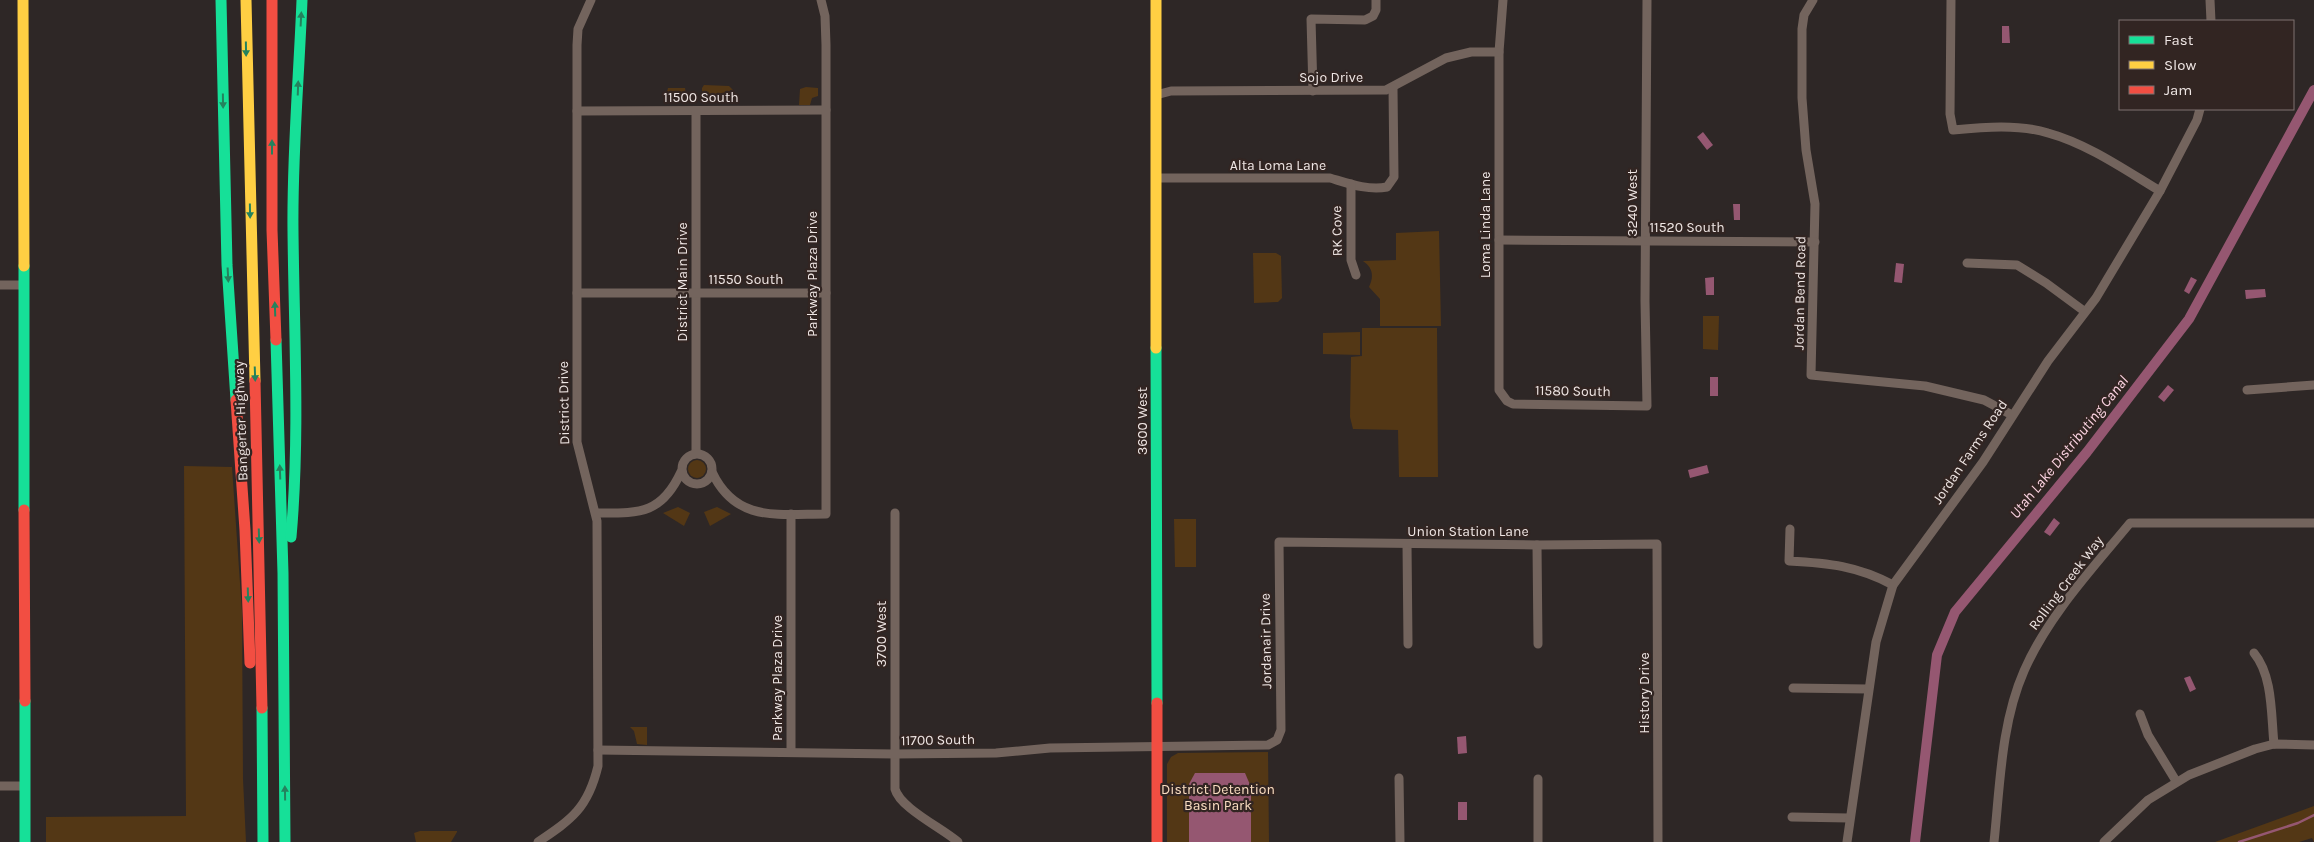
<svg xmlns="http://www.w3.org/2000/svg" width="2314" height="842" viewBox="0 0 2314 842" font-family="Karla,sans-serif">
<rect width="100%" height="100%" fill="#2e2726"/>
<g fill="#533715">
<polygon points="704,85 729,86 733,90 709,97 702,94 702,88"/>
<polygon points="806,87 818,88 818,96 812,98 810,105 799,105 800,89"/>
<polygon points="668,88 685,88 686,94 679,98 667,92"/>
<path d="M1439 231 1441 326H1380V299L1369 287C1374 276 1373 268 1363 261L1396 260V233Z"/>
<polygon points="1253,253 1276,253 1281,256 1282,298 1278,302 1254,303"/>
<polygon points="1703,316 1719,316 1718,350 1703,349"/>
<polygon points="1362,328 1437,328 1438,477 1399,477 1398,430 1353,429 1350,417 1351,357 1362,356"/>
<polygon points="1360,332 1360,355 1323,354 1323,333"/>
<circle cx="697" cy="469" r="9"/>
<polygon points="184,466 232,467 242,612 243,779 246,842 46,842 46,817 186,816"/>
<polygon points="678,507 690,513 684,526 663,513"/>
<polygon points="717,507 731,514 710,526 704,512"/>
<polygon points="1174,519 1196,519 1196,567 1175,567"/>
<polygon points="630,727 647,727 647,745 637,744 634,731"/>
<polygon points="1268,752 1269,842 1167,842 1167,764 1171,757 1178,753"/>
<polygon points="2314,806 2314,842 2312,838 2299,842 2215,842"/>
<polygon points="420,831 457,831 457,832 451,842 416,842 414,833"/>
</g>
<g fill="#955771">
<polygon points="2002,26 2009,26 2010,43 2002,43"/>
<polygon points="1703,132 1713,145 1707,150 1697,137"/>
<polygon points="1733,204 1740,204 1740,220 1734,220"/>
<polygon points="1896,263 1904,264 1902,283 1894,282"/>
<polygon points="1714,277 1714,295 1706,295 1705,278"/>
<polygon points="2191,277 2197,280 2189,294 2184,291"/>
<polygon points="2265,289 2266,297 2246,299 2245,290"/>
<rect x="1710" y="377" width="8" height="19"/>
<polygon points="2168,385 2174,390 2164,402 2158,397"/>
<polygon points="1707,465 1709,473 1690,478 1688,470"/>
<polygon points="2054,518 2060,523 2050,536 2044,532"/>
<polygon points="2190,676 2196,689 2190,692 2184,678"/>
<polygon points="1466,736 1467,753 1458,754 1457,737"/>
<polygon points="1195,773 1245,773 1251,787 1251,842 1189,842 1189,784"/>
<rect x="1458" y="802" width="9" height="18"/>
</g>
<g fill="none" stroke-linecap="round" stroke-linejoin="round">
<polyline stroke="#955771" stroke-width="2.5" points="2239,842 2298,823 2314,815"/>
<polyline stroke="#955771" stroke-width="10" points="1915,842 1937,655 1955,612 2087,452 2189,319 2314,90"/>
<g stroke="#73645d" stroke-width="9">
<polyline points="1503,0 1499,52 1499,390 1507,401 1513,404 1647,406 1645,301 1647,0"/>
<polyline points="1813,0 1804,15 1802,29 1802,98 1806,150 1815,204 1811,375 1925,386 1984,400 2012,415"/>
<path d="M1951 0 1950 114 1953 130C1984 127 2019 124 2048 133 2088 144 2125 170 2160 191"/>
<polyline points="2210,0 2211,21"/>
<polyline points="1313,91 1311,19 1365,20 1373,16 1376,10 1376,0"/>
<polyline points="1156,95 1171,91 1386,90 1446,58 1471,52 1499,52"/>
<polyline points="577,111 826,110"/>
<polyline points="696,111 696,453"/>
<path d="M1156 178H1330C1347 183 1368 191 1387 187L1394 177 1393 88"/>
<polyline points="1351,184 1351,260 1356,275"/>
<polyline points="1499,240 1815,242"/>
<polyline points="1967,263 2017,265 2046,283 2084,311"/>
<polyline points="0,285 24,285"/>
<polyline points="577,293 826,293"/>
<polyline points="2247,390 2314,385"/>
<circle cx="697" cy="469" r="15"/>
<path d="M712 472C736 523 778 514 826 514V45L825 16 821 0"/>
<path d="M596 513C639 513 661 515 681 472"/>
<path d="M895 513V789C900 808 942 828 958 842"/>
<polyline points="791,514 791,752"/>
<path d="M1790 529 1789 561C1828 563 1858 566 1893 585"/>
<polyline points="1407,544 1408,644"/>
<polyline points="1537,545 1538,644"/>
<path d="M2254 653C2273 676 2271 715 2274 744"/>
<polyline points="1793,688 1868,689"/>
<polyline points="2140,714 2148,735 2176,781"/>
<polyline points="598,750 895,754 996,753 1050,748 1268,745 1277,740 1281,730 1279,542 1537,545 1657,544 1658,842"/>
<polyline points="1399,778 1400,842"/>
<polyline points="1538,779 1538,842"/>
<polyline points="0,786 25,786"/>
<polyline points="1792,817 1849,818"/>
<path d="M538 842C572 819 588 808 598 766L597 521 577 442V45L578 29 591 0"/>
<polyline points="1847,842 1876,642 1893,585 1983,462 2048,361 2096,298 2160,191 2197,120 2200,109"/>
<path d="M1994 842C2000 786 2001 723 2024 671 2048 616 2092 569 2130 523H2314"/>
<polyline points="2104,842 2148,800 2189,775 2255,749 2274,744 2314,745"/>
</g>
<g stroke="#16e098" stroke-width="11">
<polyline points="221,0 227,265 236,400"/>
<polyline points="24,266 24,510"/>
<polyline points="276,340 283,573 285,842"/>
<polyline points="1156,348 1157,703"/>
<path d="M291 537C300 435 294 333 293 231 292 154 299 77 302 0"/>
<polyline points="25,701 25,842"/>
<polyline points="262,708 263,842"/>
</g>
<g stroke="#ffcf43" stroke-width="11">
<polyline points="23,0 24,266"/>
<polyline points="246,0 255,381"/>
<polyline points="1156,0 1156,348"/>
</g>
<g stroke="#f24e42" stroke-width="11">
<polyline points="272,0 272,230 276,340"/>
<polyline points="255,381 262,708"/>
<polyline points="236,400 245,530 250,663"/>
<polyline points="24,510 25,701"/>
<polyline points="1157,703 1157,842"/>
</g>
</g>
<defs><path id="oneway-solid" d="M-6-.8H1V-3.2L6.5 0L1 3.2V.8H-6Z" transform="scale(1.25)"/></defs>
<g fill="#24825d">
<use href="#oneway-solid" transform="translate(301 19) rotate(-87)"/>
<use href="#oneway-solid" transform="translate(246 49) rotate(89)"/>
<use href="#oneway-solid" transform="translate(298 88) rotate(-88)"/>
<use href="#oneway-solid" transform="translate(223 101) rotate(89)"/>
<use href="#oneway-solid" transform="translate(272 147) rotate(-90)"/>
<use href="#oneway-solid" transform="translate(250 211) rotate(89)"/>
<use href="#oneway-solid" transform="translate(228 275) rotate(87)"/>
<use href="#oneway-solid" transform="translate(275 309) rotate(-92)"/>
<use href="#oneway-solid" transform="translate(255 374) rotate(88)"/>
<use href="#oneway-solid" transform="translate(280 472) rotate(-92)"/>
<use href="#oneway-solid" transform="translate(259 536) rotate(88)"/>
<use href="#oneway-solid" transform="translate(248 595) rotate(88)"/>
<use href="#oneway-solid" transform="translate(285 793) rotate(-91)"/>
</g>
<g text-anchor="middle" dominant-baseline="central" stroke-width="4.5" stroke-linejoin="round" paint-order="stroke">
<g font-size="14" fill="#efe6e4" stroke="#322522">
<text x="1331" y="77">Sojo Drive</text>
<text x="701" y="97">11500 South</text>
<text x="1278" y="165">Alta Loma Lane</text>
<text transform="translate(1632 203) rotate(-90)">3240 West</text>
<text transform="translate(1485 225) rotate(-90)">Loma Linda Lane</text>
<text x="1687" y="227">11520 South</text>
<text transform="translate(1337 231) rotate(-91)">RK Cove</text>
<text transform="translate(812 274) rotate(-90)">Parkway Plaza Drive</text>
<text x="746" y="279">11550 South</text>
<text transform="translate(682 282) rotate(-90)">District Main Drive</text>
<text transform="translate(1800 293) rotate(-89)">Jordan Bend Road</text>
<text transform="translate(1573 391) rotate(1)">11580 South</text>
<text transform="translate(564 403) rotate(-91)">District Drive</text>
<text transform="translate(241 421) rotate(-92)">Bangerter Highway</text>
<text transform="translate(1142 421) rotate(-90)">3600 West</text>
<text transform="translate(1970 452) rotate(-56)">Jordan Farms Road</text>
<text x="1468" y="531">Union Station Lane</text>
<text transform="translate(2066 583) rotate(-53)">Rolling Creek Way</text>
<text transform="translate(881 634) rotate(-90)">3700 West</text>
<text transform="translate(1266 641) rotate(-91)">Jordanair Drive</text>
<text transform="translate(777 678) rotate(-90)">Parkway Plaza Drive</text>
<text transform="translate(1644 693) rotate(-90)">History Drive</text>
<text transform="translate(938 740) rotate(-1)">11700 South</text>
</g>
<g font-size="14" fill="#faddc1" stroke="#322522">
<text x="1218" y="789">District Detention<tspan x="1218" dy="16">Basin Park</tspan></text>
</g>
<g font-size="15" font-style="italic" fill="#fcd4e2" stroke="#322522">
<text transform="translate(2069 447) rotate(-51)">Utah Lake Distributing Canal</text>
</g>
</g>
<rect x="2119" y="20" width="175" height="90" fill="#322522" stroke="#7e7270"/>
<rect x="2129" y="36" width="25" height="8" fill="#16e098" stroke="#7e7270"/>
<text x="2164" y="45" font-size="15" fill="#efe6e4">Fast</text>
<rect x="2129" y="61" width="25" height="8" fill="#ffcf43" stroke="#7e7270"/>
<text x="2164" y="70" font-size="15" fill="#efe6e4">Slow</text>
<rect x="2129" y="86" width="25" height="8" fill="#f24e42" stroke="#7e7270"/>
<text x="2164" y="95" font-size="15" fill="#efe6e4">Jam</text>
</svg>
